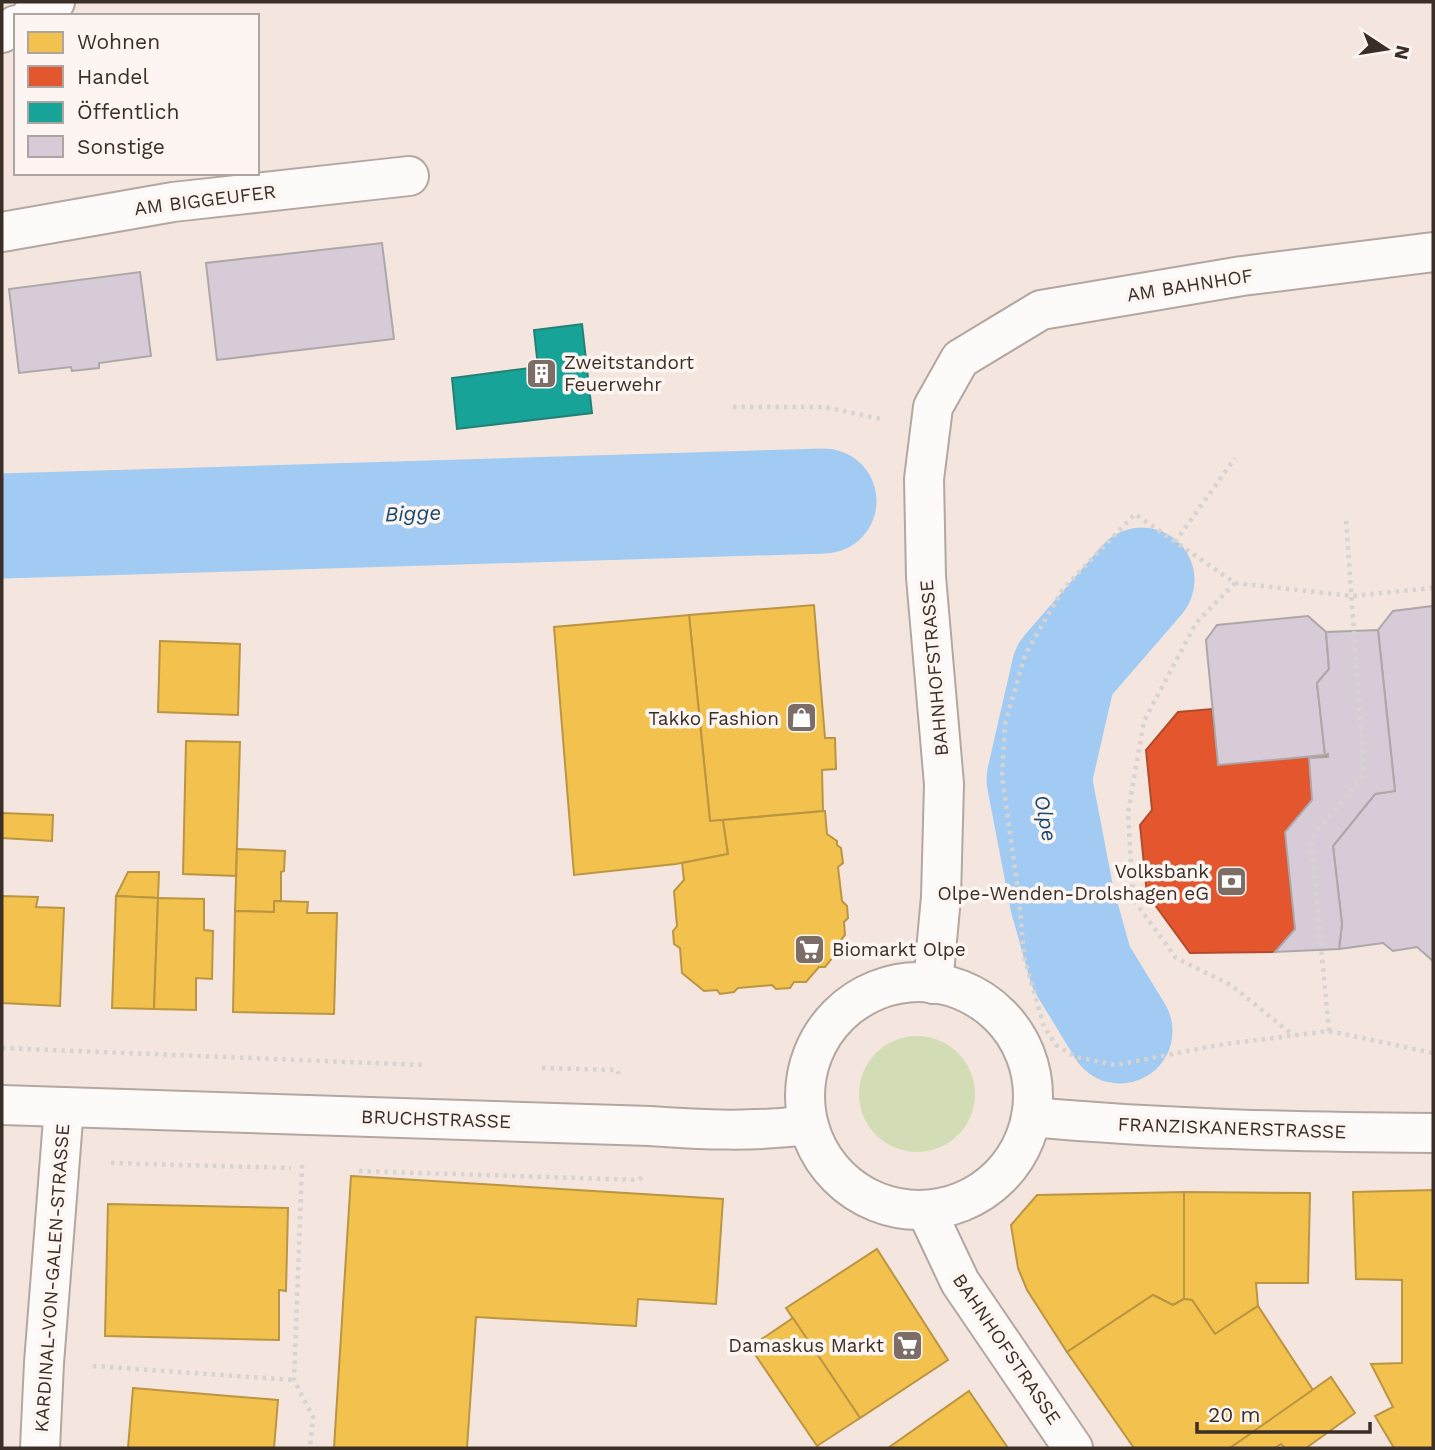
<svg xmlns="http://www.w3.org/2000/svg" width="1435" height="1450" viewBox="0 0 1435 1450" font-family="'Work Sans',sans-serif">
<rect width="100%" height="100%" fill="#f4e6de"/>
<circle fill="#d3ddb5" cx="917" cy="1094" r="58"/>
<g fill="#f2c14e" stroke="#bb9542" stroke-width="2">
<polygon points="814,605 825,738 835,738 836,769 822,770 823,811 710,821 689,615"/>
<polygon points="689,615 710,821 723,820 728,854 676,864 574,875 554,627"/>
<polygon points="160,641 240,644 238,715 158,712"/>
<polygon points="186,741 240,742 236,876 183,874"/>
<polygon points="825,811 827,834 837,841 837,845 841,848 843,863 838,867 842,901 847,906 848,918 844,922 845,935 832,951 833,957 825,967 819,967 806,982 794,982 790,988 776,989 772,985 738,988 734,992 720,994 717,990 704,991 682,973 680,948 674,944 673,931 677,926 674,891 684,880 682,863 728,854 723,820"/>
<polygon points="2,813 53,815 52,841 2,838"/>
<polygon points="237,849 285,851 284,871 281,872 281,901 274,901 274,912 235,911"/>
<polygon points="128,872 159,872 158,898 116,896"/>
<polygon points="2,896 38,897 36,907 64,908 60,1006 2,1003"/>
<polygon points="116,896 158,898 154,1009 112,1008"/>
<polygon points="158,898 204,899 204,930 213,931 212,979 196,978 196,1010 154,1009"/>
<polygon points="274,901 308,902 307,913 337,913 334,1014 233,1012 235,911 274,912"/>
<polygon points="351,1176 723,1199 716,1304 638,1299 636,1326 476,1317 467,1448 334,1448"/>
<polygon points="1433,1190 1433,1448 1394,1448 1375,1416 1393,1407 1371,1364 1402,1363 1402,1280 1356,1279 1353,1192"/>
<polygon points="1184,1192 1184,1299 1173,1305 1153,1295 1067,1352 1027,1290 1018,1268 1011,1225 1037,1195"/>
<polygon points="1184,1192 1310,1193 1308,1283 1256,1283 1258,1306 1215,1334 1192,1300 1184,1299"/>
<polygon points="108,1204 288,1208 286,1291 279,1290 279,1340 105,1336"/>
<polygon points="877,1249 948,1360 860,1418 786,1308"/>
<polygon points="1153,1295 1173,1305 1184,1299 1192,1300 1215,1334 1258,1306 1313,1390 1230,1448 1134,1448 1067,1352"/>
<polygon points="793,1318 860,1418 817,1446 750,1347"/>
<polygon points="1331,1377 1355,1413 1306,1448 1285,1448 1281,1444 1275,1448 1230,1448"/>
<polygon points="133,1388 278,1400 274,1448 128,1448"/>
<polygon points="969,1391 1008,1448 888,1448"/>
</g>
<polygon fill="#e4572e" stroke="#b14b2c" stroke-width="2" points="1212,709 1218,765 1328,754 1328,757 1309,758 1312,800 1285,832 1295,929 1275,952 1190,953 1147,894 1140,825 1152,810 1146,750 1178,712"/>
<polygon fill="#17a398" stroke="#228076" stroke-width="2" points="582,324 592,413 457,429 452,378 538,367 534,330"/>
<g fill="none" stroke-linecap="round" stroke-linejoin="round">
<g stroke="#a1cbf2" stroke-width="105">
<polyline points="2,526 824,501"/>
<polyline points="1120,1031 1081,967 1062,899 1039,779 1064,670 1142,580"/>
</g>
</g>
<g fill="#d6cbd6" stroke="#aea6a8" stroke-width="2">
<polygon points="382,243 394,339 217,360 206,263"/>
<polygon points="140,272 151,356 99,363 99,368 72,371 71,367 19,373 9,289"/>
<polygon points="1433,606 1433,961 1417,947 1393,951 1383,943 1339,949 1342,924 1333,846 1375,794 1395,791 1378,630 1393,611"/>
<polygon points="1308,616 1326,632 1329,669 1317,683 1325,755 1218,765 1206,640 1217,625"/>
<polygon points="1378,630 1395,791 1375,794 1333,846 1342,924 1339,949 1275,952 1295,929 1285,832 1312,800 1309,758 1328,757 1328,754 1325,755 1317,683 1329,669 1326,632"/>
</g>
<g fill="none" stroke-linecap="round" stroke-linejoin="round">
<defs>
<g id="minor">
<polyline points="2,232 173,202 409,176"/>
<polyline points="933,984 941,897 944,784 926,577 924,479 933,407 960,359 1041,310 1242,276 1433,252"/>
<polyline points="40,1448 44,1363 64,1107"/>
</g>
<g id="tertiary">
<circle cx="919" cy="1096" r="114"/>
<path d="M2 1105 650 1126C703 1130 755 1132 808 1125"/>
<path d="M1031 1117C1165 1129 1299 1132 1433 1133"/>
<polyline points="926,1210 960,1282 1073,1448"/>
</g>
<g id="secondary">
<polyline points="31,16 55,2"/>
<polyline points="2,33 16,25"/>
</g>
</defs>
<use href="#minor" stroke="#b3a7a0" stroke-width="42"/>
<use href="#tertiary" stroke="#b3a7a0" stroke-width="42"/>
<use href="#secondary" stroke="#b3a7a0" stroke-width="42"/>
<g stroke="#d7d3d0" stroke-width="4.5" stroke-dasharray="3.5 5" stroke-linecap="butt">
<polyline points="733,407 825,407 881,419"/>
<polyline points="1175,542 1235,458"/>
<polyline points="1235,583 1196,623 1144,721 1128,813 1133,899 1176,958 1231,985 1294,1036"/>
<polyline points="1433,588 1352,596 1235,583 1135,514 1063,589 1025,655 1005,724 1002,776 1019,898 1024,957 1044,1027 1056,1045 1076,1057 1116,1065 1218,1045 1329,1031 1433,1053"/>
<polyline points="990,898 1019,898"/>
<polyline points="1329,1031 1311,839 1364,774 1346,519"/>
<polyline points="2,1048 422,1065"/>
<polyline points="542,1068 617,1070 619,1074"/>
<polyline points="111,1163 291,1168"/>
<polyline points="302,1165 294,1380 313,1417 310,1448"/>
<polyline points="359,1171 639,1180 643,1176"/>
<polyline points="93,1366 294,1380"/>
</g>
<use href="#minor" stroke="#fdfbfa" stroke-width="38"/>
<use href="#tertiary" stroke="#fdfbfa" stroke-width="38"/>
<use href="#secondary" stroke="#fdfbfa" stroke-width="38"/>
</g>
<defs>
<symbol id="building-square" viewBox="-11 -11 22 22"><rect x="-9" y="-9" width="18" height="18" rx="4" fill="#7c6e67" stroke="#fcf5f1"/><path d="M-4-6H4V6H1V3H-1V6H-4ZM-2.5-4.3h1.7v1.8h-1.7ZM.8-4.3h1.7v1.8H.8ZM-2.5-1h1.7V.8h-1.7ZM.8-1h1.7V.8H.8Z" fill="#fff"/></symbol>
<symbol id="shop-square" viewBox="-11 -11 22 22"><rect x="-9" y="-9" width="18" height="18" rx="4" fill="#7c6e67" stroke="#fcf5f1"/><path d="M-5-2.5h2.3a2.7 3.5 0 0 1 5.4 0H5L5.5 6h-11ZM-1.5-2.5h3a1.5 2.3 0 0 0-3 0Z" fill="#fff"/></symbol>
<symbol id="bank-square" viewBox="-11 -11 22 22"><rect x="-9" y="-9" width="18" height="18" rx="4" fill="#7c6e67" stroke="#fcf5f1"/><path d="M-6-4H6V4H-6ZM0-2.3a2.3 2.3 0 1 0 0 4.6a2.3 2.3 0 1 0 0-4.6Z" fill="#fff"/></symbol>
<symbol id="supermarket-square" viewBox="-11 -11 22 22"><rect x="-9" y="-9" width="18" height="18" rx="4" fill="#7c6e67" stroke="#fcf5f1"/><path d="M-6-5.5h2.5l.6 2H6L4.5 2H-2.5L-4.4-4H-6ZM-1.5 3.2a1.3 1.3 0 1 0 .1 0ZM3 3.2a1.3 1.3 0 1 0 .1 0Z" fill="#fff"/></symbol>
</defs>
<g fill-rule="evenodd">
<use href="#building-square" x="524" y="356" width="35" height="35"/>
<use href="#shop-square" x="784" y="700" width="35" height="35"/>
<use href="#bank-square" x="1214" y="864" width="35" height="35"/>
<use href="#supermarket-square" x="792" y="932" width="35" height="35"/>
<use href="#supermarket-square" x="890" y="1328" width="35" height="35"/>
</g>
<g text-anchor="middle" dominant-baseline="central" stroke-width="7" stroke-linejoin="round" paint-order="stroke">
<g font-size="19" fill="#3b2e27" stroke="#fcf5f1">
<text transform="translate(205 200) rotate(-7)">AM BIGGEUFER</text>
<text transform="translate(1190 285) rotate(-9)">AM BAHNHOF</text>
<text transform="translate(934 668) rotate(-95)">BAHNHOFSTRASSE</text>
<text transform="translate(436 1119) rotate(2)">BRUCHSTRASSE</text>
<text transform="translate(1232 1128) rotate(2)">FRANZISKANERSTRASSE</text>
<text transform="translate(52 1278) rotate(-86)">KARDINAL-VON-GALEN-STRASSE</text>
<text transform="translate(1007 1349) rotate(56)">BAHNHOFSTRASSE</text>
</g>
<g font-size="19" fill="#3b2e27" stroke="#fcf5f1" text-anchor="end">
<text x="564" y="362" text-anchor="start">Zweitstandort<tspan x="564" dy="22">Feuerwehr</tspan></text>
<text x="779" y="718">Takko Fashion</text>
<text x="1209" y="871">Volksbank<tspan x="1209" dy="22">Olpe-Wenden-Drolshagen eG</tspan></text>
<text x="832" y="949" text-anchor="start">Biomarkt Olpe</text>
<text x="884" y="1345">Damaskus Markt</text>
</g>
<g font-size="21" font-style="italic" fill="#1b4a71" stroke="#fcf5f1">
<text transform="translate(413 513) rotate(-2)">Bigge</text>
<text transform="translate(1046 818) rotate(79)">Olpe</text>
</g>
</g>
<rect width="1435" height="1450" fill="none" stroke="#3b2e27" stroke-width="7"/>
<rect x="14" y="14" width="245" height="161" fill="#fcf5f1" stroke="#afa5a0" stroke-width="2"/>
<rect x="28" y="32" width="35" height="21" fill="#f2c14e" stroke="#afa5a0" stroke-width="2"/>
<text x="77" y="49" font-size="21" fill="#3b2e27">Wohnen</text>
<rect x="28" y="66" width="35" height="21" fill="#e4572e" stroke="#afa5a0" stroke-width="2"/>
<text x="77" y="84" font-size="21" fill="#3b2e27">Handel</text>
<rect x="28" y="102" width="35" height="21" fill="#17a398" stroke="#afa5a0" stroke-width="2"/>
<text x="77" y="119" font-size="21" fill="#3b2e27">Öffentlich</text>
<rect x="28" y="136" width="35" height="21" fill="#d6cbd6" stroke="#afa5a0" stroke-width="2"/>
<text x="77" y="154" font-size="21" fill="#3b2e27">Sonstige</text>
<g transform="translate(1386 49) rotate(102)" stroke="#fcf5f1" stroke-width="5" paint-order="stroke">
<path d="M0-5L12 26L0 18L-12 26Z" fill="#3b2e27"/>
<text y="-10" font-size="19" font-weight="bold" text-anchor="middle" fill="#3b2e27">N</text>
</g>
<path d="M1197 1422v10h173v-10" fill="none" stroke="#3b2e27" stroke-width="3.5"/>
<text x="1208" y="1422" font-size="21" fill="#3b2e27" stroke="#fcf5f1" stroke-width="5" paint-order="stroke">20 m</text>
</svg>
